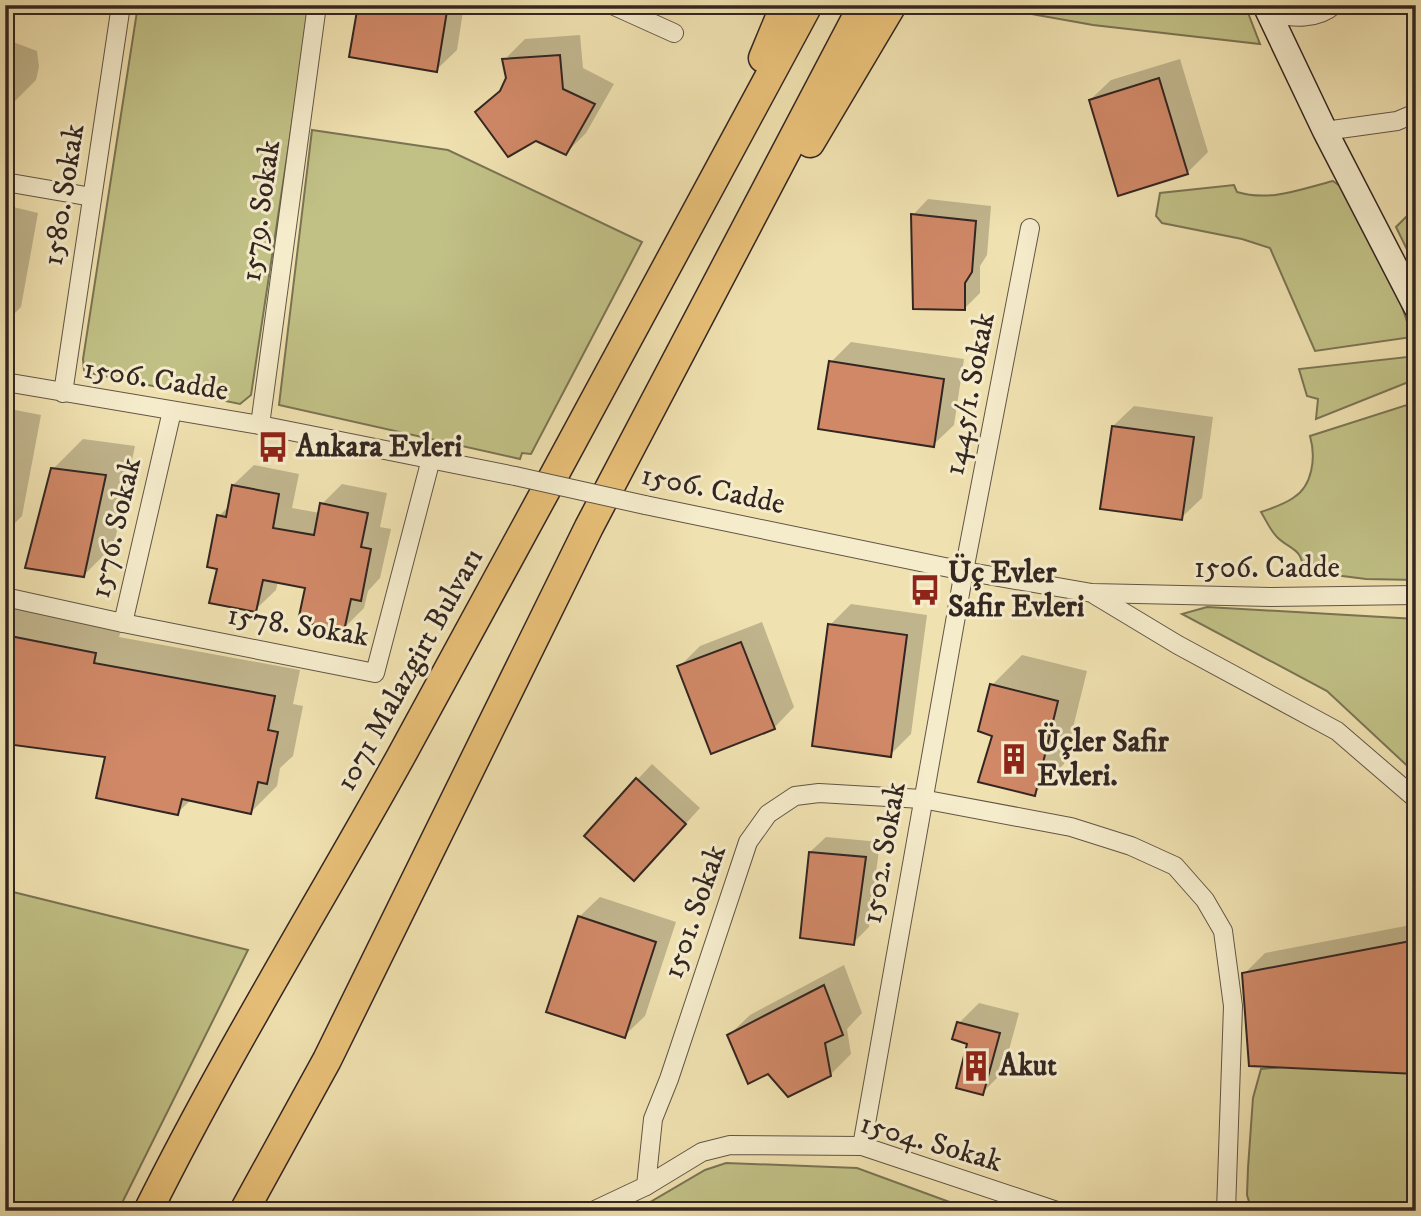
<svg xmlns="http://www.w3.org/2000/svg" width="1421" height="1216" viewBox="0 0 1421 1216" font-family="'IM FELL DW Pica',serif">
<rect width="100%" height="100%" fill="#f0e1b0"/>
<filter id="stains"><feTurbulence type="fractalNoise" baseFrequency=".00286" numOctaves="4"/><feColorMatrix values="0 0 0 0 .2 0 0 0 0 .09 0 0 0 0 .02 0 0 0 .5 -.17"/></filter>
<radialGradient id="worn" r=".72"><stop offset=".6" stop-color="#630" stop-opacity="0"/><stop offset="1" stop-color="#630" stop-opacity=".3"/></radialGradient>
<g fill="#c1c186" stroke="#7a7454" stroke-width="2">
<polygon points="138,5 310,5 251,395 240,404 90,373 84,370 83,359"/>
<polygon points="981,5 1245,5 1260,44 1093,25"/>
<polygon points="312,130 448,150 642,242 531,454 522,453 520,459 279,405"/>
<path d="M1333 181 1344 189 1395 285 1412 337 1315 351 1270 248 1242 239 1162 223 1156 216 1160 193 1234 185 1237 192C1270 202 1301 189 1333 181Z"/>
<polygon points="1416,207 1416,268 1396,227"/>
<polygon points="1416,356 1416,379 1316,419 1318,399 1307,396 1299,369"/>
<path d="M1416 402V580L1366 579 1303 571C1303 548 1290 550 1277 537 1270 530 1266 520 1261 512 1272 508 1283 505 1293 498 1313 486 1316 457 1310 436Z"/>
<polygon points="1207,607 1416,619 1416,774 1327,691 1182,614"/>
<polygon points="5,890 248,950 118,1211 5,1211"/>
<polygon points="1416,1054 1416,1211 1252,1211 1247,1195 1248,1168 1253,1098 1261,1069"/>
<polygon points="726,1163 857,1168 974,1211 635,1211 705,1170"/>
</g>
<g fill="#0003">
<polygon points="360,5 464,5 457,50 436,70"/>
<polygon points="580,35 583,68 614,84 586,133 566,153 477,112 504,86 508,79 504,60 525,39"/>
<polygon points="5,39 37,51 39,67 36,80 5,111"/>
<polygon points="1180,59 1208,152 1187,173 1090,100 1111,80"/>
<polygon points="928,199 991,206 987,255 980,266 980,293 964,309 913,215"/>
<polygon points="5,205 38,213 21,307 5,323"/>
<polygon points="851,342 964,359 954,425 933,445 831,362"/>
<polygon points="1134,406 1213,417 1202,498 1181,518 1113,426"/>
<polygon points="5,408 41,415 22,516 5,533"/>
<polygon points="83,439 135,446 114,545 84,575 53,469"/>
<polygon points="254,465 299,474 292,508 320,513 322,504 342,484 387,493 380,527 391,529 380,578 368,591 364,608 343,629 307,586 278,581 276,590 255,610 219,568 219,516 230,505 233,485"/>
<polygon points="5,603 122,627 119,637 300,670 293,704 303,706 293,756 280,768 277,786 251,812 191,800 177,813 107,756 5,726"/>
<polygon points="851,604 927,615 911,734 890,755 830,625"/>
<polygon points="762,622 794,707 774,728 679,667 700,646"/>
<polygon points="1022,655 1087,671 1064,764 1034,794 994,735 992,685"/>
<polygon points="652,764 700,808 649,864 637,780"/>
<polygon points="826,837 880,842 869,927 853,943 810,852"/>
<polygon points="600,897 676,922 645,1016 624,1036 579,917"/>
<polygon points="1416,924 1416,1072 1244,974 1265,953"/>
<polygon points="844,965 862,1013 847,1029 851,1054 830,1075 729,1035 750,1015"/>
<polygon points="979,1003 1019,1013 1003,1072 982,1093 969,1043 959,1023"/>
<polygon points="339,1202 347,1211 331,1211"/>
</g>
<g fill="#d08867" stroke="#332622" stroke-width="2">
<polygon points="358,5 448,5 437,72 349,57"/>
<polygon points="560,55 563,89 595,104 566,155 536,141 508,157 475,112 500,91 506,78 502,59"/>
<polygon points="1159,78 1188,174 1118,196 1089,100"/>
<polygon points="911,214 976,221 972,272 965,283 965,310 913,309"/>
<polygon points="829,361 944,379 934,447 818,429"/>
<polygon points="1112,426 1194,437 1182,520 1100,509"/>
<polygon points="51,468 106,475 84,577 25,568"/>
<polygon points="232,485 279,494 273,528 314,535 320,503 368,513 361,547 371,549 361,601 351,599 344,631 298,621 305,588 263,580 256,612 209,603 217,569 207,567 217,515 226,517"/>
<polygon points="828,624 907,635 891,757 812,746"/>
<polygon points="5,635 96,653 94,663 275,696 268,730 278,732 267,784 258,782 251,814 182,799 178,815 96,798 105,757 6,744 13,710 5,709"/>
<polygon points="741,642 775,729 711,754 677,666"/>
<polygon points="990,684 1058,701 1035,796 978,782 992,736 978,731"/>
<polygon points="636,778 686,824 634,881 584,836"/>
<polygon points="809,852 866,857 854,945 800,938"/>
<polygon points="578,916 656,942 625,1038 546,1012"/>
<polygon points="1416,940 1416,1074 1249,1066 1242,973"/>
<polygon points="824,985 843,1035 825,1043 831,1076 788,1097 768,1074 748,1084 727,1035"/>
<polygon points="957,1022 1000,1033 983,1095 956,1088 967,1044 952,1039"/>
</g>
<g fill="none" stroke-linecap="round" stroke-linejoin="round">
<defs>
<g id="street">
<polyline points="612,5 674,33"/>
<path d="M1269 14C1291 17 1316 21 1334 5"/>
<polyline points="1325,131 1397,121 1416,113"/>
<polyline points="5,182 92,197"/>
<polyline points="5,382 260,425 515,476"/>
<polyline points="63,393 121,5"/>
<polyline points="260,425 317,5"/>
<polyline points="645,505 964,571 1092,593 1271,597 1416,595"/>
<polyline points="1095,595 1178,645 1337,731 1416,799"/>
<polyline points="5,597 123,623 172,411"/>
<polyline points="123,623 375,673 431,459"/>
<polyline points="862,1146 964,571 1030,228"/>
<polyline points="646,1186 653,1119 669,1079 748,842 768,814 795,796 819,793 922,799 1071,827 1131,846 1175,866 1205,900 1223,931 1233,1006 1226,1211"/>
<polyline points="593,1211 646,1186 702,1152 730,1145 862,1146 1057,1211"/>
</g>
<polyline id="secondary" points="1265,5 1325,131 1416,307"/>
<g id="primary">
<polyline points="763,58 785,5"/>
<polyline points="810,143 892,5"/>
<path d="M148 1211C225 1056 316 909 400 758 538 508 671 256 808 5"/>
<polyline points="244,1211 327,1060 589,527 863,5"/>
</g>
</defs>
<use href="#street" stroke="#625546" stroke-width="20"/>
<use href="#secondary" stroke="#332622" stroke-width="27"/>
<use href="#primary" stroke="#332622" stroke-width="31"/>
<use href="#street" stroke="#f5eccc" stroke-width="18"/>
<use href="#secondary" stroke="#f5eccc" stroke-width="24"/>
<use href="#primary" stroke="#e8c078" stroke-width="28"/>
<defs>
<polyline id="street-bridge" points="515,476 645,505"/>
</defs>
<use href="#street-bridge" stroke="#625546" stroke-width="20" stroke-linecap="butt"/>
<use href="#street-bridge" stroke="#f5eccc" stroke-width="18"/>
</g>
<defs>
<symbol id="bus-bare" viewBox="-9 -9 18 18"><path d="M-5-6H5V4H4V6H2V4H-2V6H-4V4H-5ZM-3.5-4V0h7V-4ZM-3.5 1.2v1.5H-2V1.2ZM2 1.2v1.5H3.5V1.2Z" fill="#8f2418" stroke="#f5eccc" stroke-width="2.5" paint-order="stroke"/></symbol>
<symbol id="building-bare" viewBox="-9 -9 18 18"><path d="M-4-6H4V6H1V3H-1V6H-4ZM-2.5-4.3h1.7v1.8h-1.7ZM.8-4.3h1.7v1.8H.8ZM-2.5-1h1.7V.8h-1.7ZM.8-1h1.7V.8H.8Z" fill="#8f2418" stroke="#f5eccc" stroke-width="2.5" paint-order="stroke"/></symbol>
</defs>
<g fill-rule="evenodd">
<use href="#bus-bare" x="251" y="425" width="44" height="44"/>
<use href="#bus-bare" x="903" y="568" width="44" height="44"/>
<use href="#building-bare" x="992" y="737" width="44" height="44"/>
<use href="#building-bare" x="954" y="1044" width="44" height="44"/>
</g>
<g text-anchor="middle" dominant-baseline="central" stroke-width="6" stroke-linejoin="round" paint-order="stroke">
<g font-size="30" fill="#332622" stroke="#f5eccc">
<text transform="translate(64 195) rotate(-81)">1580. Sokak</text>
<text transform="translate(261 211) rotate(-82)">1579. Sokak</text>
<text transform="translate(156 380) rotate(9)">1506. Cadde</text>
<text transform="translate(970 394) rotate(-79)">1445/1. Sokak</text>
<text transform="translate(713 490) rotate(12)">1506. Cadde</text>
<text transform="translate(116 528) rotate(-77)">1576. Sokak</text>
<text x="1267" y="568">1506. Cadde</text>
<text transform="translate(298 626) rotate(9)">1578. Sokak</text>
<text transform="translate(410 670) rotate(-61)">1071 Malazgirt Bulvarı</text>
<text transform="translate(884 853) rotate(-80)">1502. Sokak</text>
<text transform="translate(695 912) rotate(-71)">1501. Sokak</text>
<text transform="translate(931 1143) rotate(16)">1504. Sokak</text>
</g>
<g font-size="30" font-weight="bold" fill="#332622" stroke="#f5eccc" text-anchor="start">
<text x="296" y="447">Ankara Evleri</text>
<text x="948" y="573">Üç Evler<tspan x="948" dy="34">Safir Evleri</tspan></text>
<text x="1037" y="742">Üçler Safir<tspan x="1037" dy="34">Evleri.</tspan></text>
<text x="999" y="1066">Akut</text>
</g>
</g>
<rect width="1421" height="1216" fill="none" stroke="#f0e1b0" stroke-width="28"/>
<rect x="7" y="7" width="1407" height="1202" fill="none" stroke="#332622" stroke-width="3.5"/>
<rect x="14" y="14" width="1393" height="1188" fill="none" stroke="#332622" stroke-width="2"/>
<rect width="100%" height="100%" filter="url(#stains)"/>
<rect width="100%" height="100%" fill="url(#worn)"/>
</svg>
